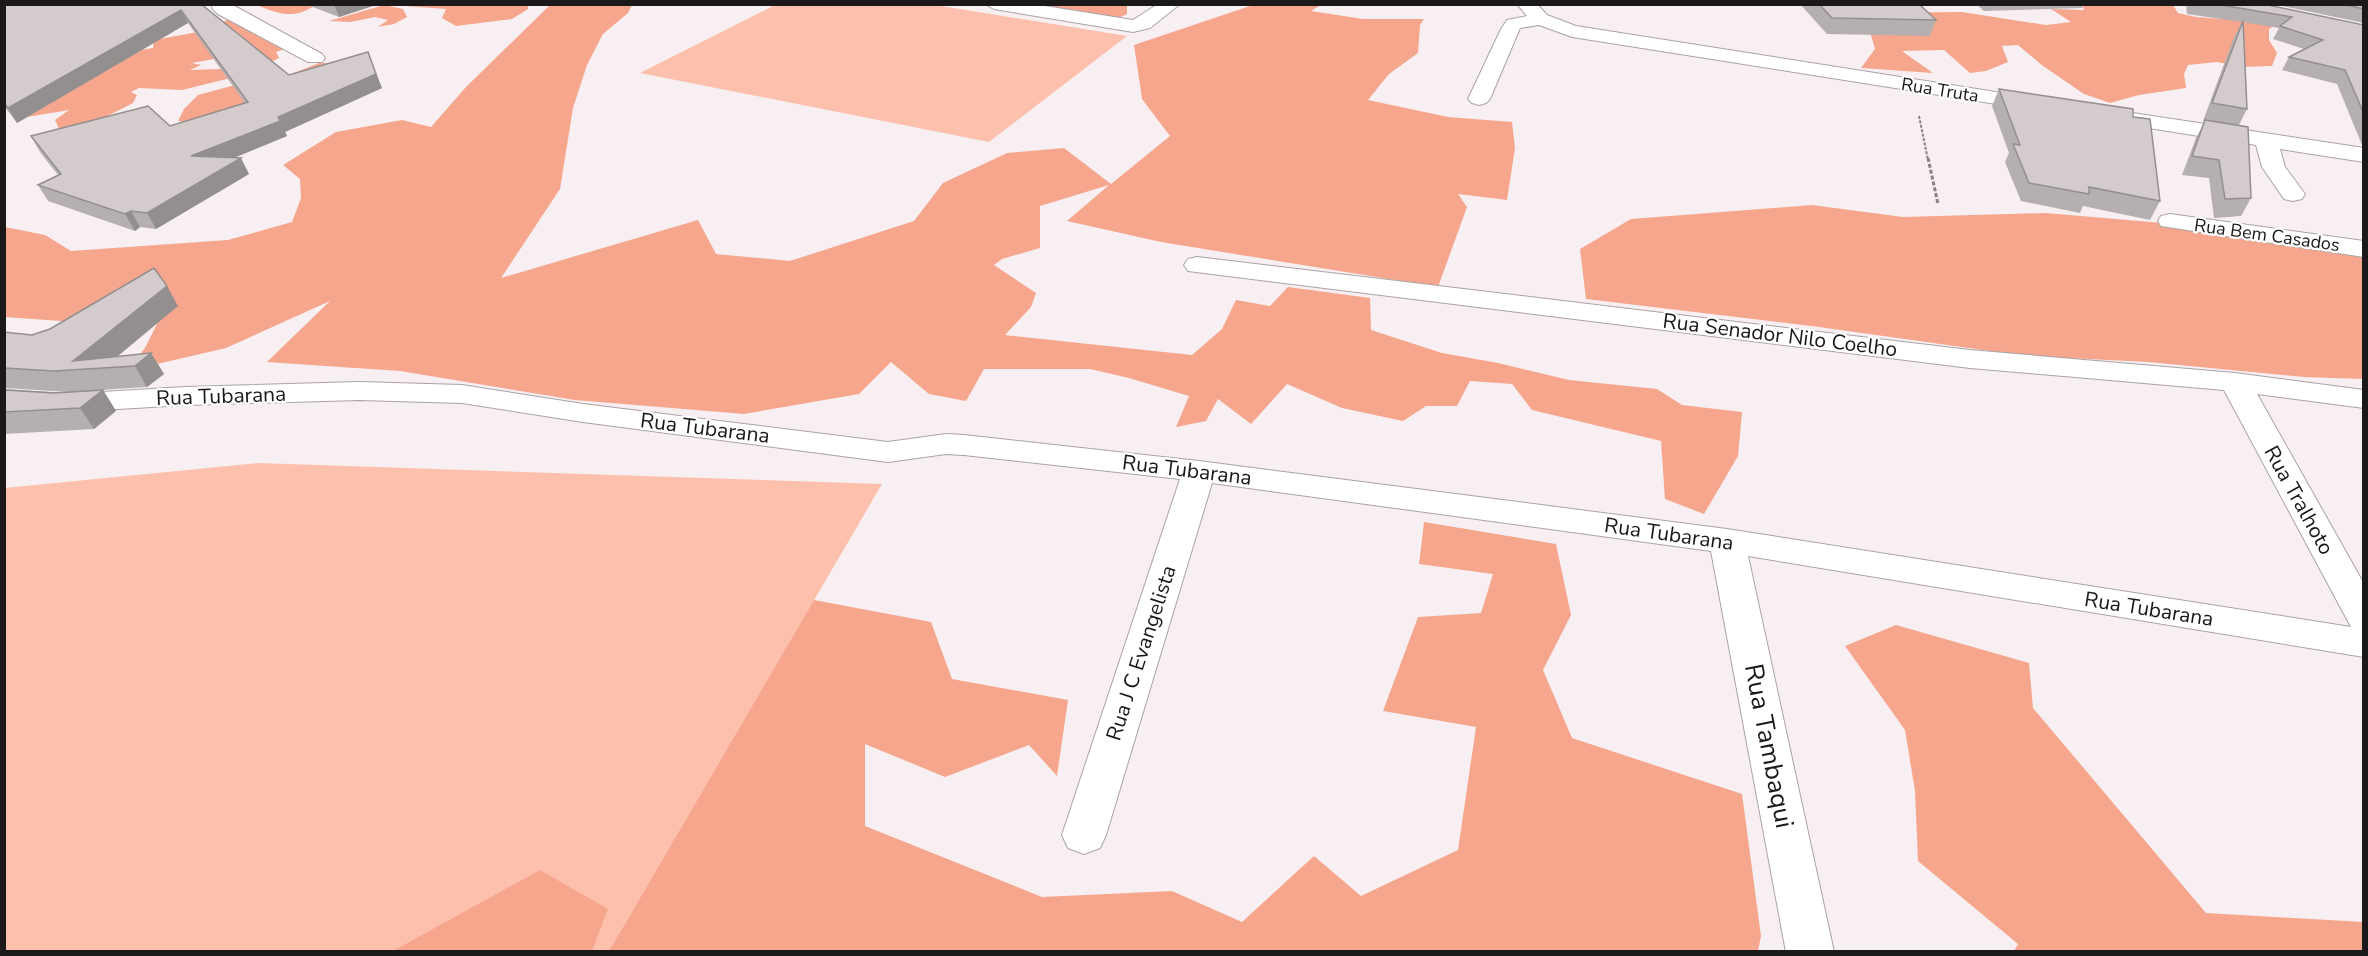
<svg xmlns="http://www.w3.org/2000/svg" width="2368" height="956" viewBox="0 0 2368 956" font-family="'Nunito Sans',sans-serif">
<rect width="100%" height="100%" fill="#f7eff2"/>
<g fill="#fdc0ad">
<polygon points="775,5 935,5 1127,36 989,142 640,73"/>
<polygon points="258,463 882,484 609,951 5,952 5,488"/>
</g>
<g fill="#f6a68d">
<polygon points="406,4 528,4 528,9 512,19 456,26 442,18 446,9 405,6"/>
<path d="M258 5H315C296 19 278 15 258 5Z"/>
<polygon points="384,5 403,9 407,17 394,24 378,27 388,20 375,17 350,22 329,21"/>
<polygon points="550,5 632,5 628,13 603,34 587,65 573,108 560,189 501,278 698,220 716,254 790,261 914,221 943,183 1007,153 1064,148 1111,184 1170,136 1142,99 1134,45 1253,5 1321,5 1311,11 1363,19 1424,19 1420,25 1418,53 1389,74 1368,100 1448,117 1512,122 1515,148 1507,200 1458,194 1467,207 1438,287 1161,242 1067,221 1109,185 1040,206 1040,248 1002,259 994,265 1036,293 1031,307 1005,335 1192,355 1222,329 1236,300 1270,306 1288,287 1370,298 1371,330 1442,353 1498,363 1569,380 1657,389 1682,405 1742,412 1738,456 1704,514 1665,499 1661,441 1532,410 1512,384 1470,381 1457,406 1426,406 1403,421 1342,408 1287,384 1251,424 1218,399 1206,421 1176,427 1189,396 1129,378 1090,369 984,369 966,401 929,394 891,362 859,394 744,414 575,400 400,371 267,362 330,301 226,348 127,371 145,348 158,322 89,323 5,317 5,227 45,235 71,251 228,240 292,222 301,198 300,179 283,165 336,132 402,120 431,127 466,87"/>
<polygon points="1014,5 1127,5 1127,14 1107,23"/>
<polygon points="2082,5 2173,5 2178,13 2196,17 2279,23 2269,29 2269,40 2277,53 2272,66 2241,67 2217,62 2188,65 2184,74 2186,88 2139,95 2110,103 2084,94 2043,66 2018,45 2002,46 2008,62 1986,71 1970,73 1944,50 1902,51 1933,73 1861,68 1875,49 1871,35 1845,13 1962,12 2046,25 2071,22 2051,9 2084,10"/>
<polygon points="233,17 291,47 276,52 279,58 259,68 236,55 192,63 201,65 190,70 249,68 243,75 182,90 139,88 131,92 137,95 133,103 84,128 59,129 55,120 69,110 27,117 128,52 153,48 154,40 220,28 219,24"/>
<polygon points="319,63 332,63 343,68 194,123 178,121 184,109 198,95 250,81 289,75"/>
<polygon points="1812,205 1903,217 2046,213 2291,234 2363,252 2363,379 2304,377 2148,362 2026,356 1819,327 1586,299 1580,249 1631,219"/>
<polygon points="1424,522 1556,544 1571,615 1543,670 1572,738 1742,794 1761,936 1758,951 609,951 814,600 931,622 952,679 1068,700 1057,776 1029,745 945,777 865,744 865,826 1042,897 1172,891 1242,922 1314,856 1361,896 1458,850 1476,727 1383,711 1418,617 1481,613 1493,574 1419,564"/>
<polygon points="1896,625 2029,663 2033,708 2206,913 2363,922 2363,951 2014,951 2018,944 1918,861 1915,791 1905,730 1845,646"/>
<polygon points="540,870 608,909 592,951 393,951"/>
</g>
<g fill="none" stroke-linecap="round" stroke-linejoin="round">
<defs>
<g id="minor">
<polygon points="213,4 231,4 322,54 325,58 322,62 308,62 218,14 212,8"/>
<polygon points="985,4 1032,4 1133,20 1158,4 1180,4 1150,28 1133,32 994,9"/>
<polygon points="1517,4 1537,4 1547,15 1576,26 2041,99 2049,100 2052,105 2049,110 2041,111 1572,37 1539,25 1520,28 1490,99 1486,103 1479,105 1472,103 1468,99 1501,29 1507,20 1527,16"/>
<polygon points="2106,109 2364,148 2364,162 2280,149 2285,167 2305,194 2302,199 2293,201 2284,199 2262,167 2256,145 2098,120 2095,115 2098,110"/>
<polygon points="2170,214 2364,241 2364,257 2161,226 2158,221 2161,216"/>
<polygon points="1197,257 1970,350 2235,373 2364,390 2364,408 2257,394 2364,584 2364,657 1748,556 1834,952 1786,952 1711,551 1212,483 1106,835 1100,848 1084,854 1068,848 1062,835 1180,479 964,455 946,454 888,462 583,422 462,403 359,400 185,405 68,412 4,408 4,390 68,394 185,387 359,382 462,385 583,404 888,442 946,434 964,435 1199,461 1727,529 2351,627 2224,390 1970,368 1188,271 1184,265 1188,259"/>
</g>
</defs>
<use href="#minor" stroke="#aaa3a5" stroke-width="2"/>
<polyline stroke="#888385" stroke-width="2" stroke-dasharray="3 1.5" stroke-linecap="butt" points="1919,116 1928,160"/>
<polyline stroke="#888385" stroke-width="3" stroke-dasharray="4 2" stroke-linecap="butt" points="1928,158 1938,204"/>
<use href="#minor" fill="#fff" fill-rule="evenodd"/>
</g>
<g fill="#b6afaf">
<polygon points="4,4 201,4 289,75 382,88 285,132 287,136 234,158 249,174 156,229 140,227 135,231 48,201 38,185 58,175 40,152 31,136 170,126 245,103 188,23 17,123 4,106"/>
<polygon points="305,4 379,4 339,17"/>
<polygon points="1800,4 1919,4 1936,20 1930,36 1827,34"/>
<polygon points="1976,4 2084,4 2082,8 1984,11"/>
<polygon points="2186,4 2263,4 2364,25 2364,146 2362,145 2337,84 2282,70 2289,57 2304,49 2273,39 2279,28 2243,22 2247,109 2239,125 2251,198 2241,216 2214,218 2209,178 2182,175 2196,138 2205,121 2203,121 2234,37 2242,22 2187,14"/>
<polygon points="2273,4 2364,4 2364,23"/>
<polygon points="1999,89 2133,117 2160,201 2150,220 2083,206 2080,213 2021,201 2005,162 2009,153 1992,106"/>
<polygon points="178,306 117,357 151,353 164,374 147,387 68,392 4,388 4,332 32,335"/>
<polygon points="4,390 54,393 103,390 116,411 94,429 4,434"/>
</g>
<g fill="#948f8f">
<polygon points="334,4 379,4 339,17"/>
<polygon points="181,10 188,23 17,123 8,108"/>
<polygon points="368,52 382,88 285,132 287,136 199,172 191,156 278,117"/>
<polygon points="241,158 249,174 156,229 147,213"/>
<polygon points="131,211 140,227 135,231 125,214"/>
<polygon points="167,286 178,306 103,368 73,361"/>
<polygon points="151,353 164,374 147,387 135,366"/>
<polygon points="103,390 116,411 94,429 80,408"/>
</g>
<g fill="#d4cccc" stroke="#948f8f" stroke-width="1.5">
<polygon points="4,4 201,4 289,75 368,52 376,74 278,117 280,121 191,156 241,158 147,213 131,211 125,214 38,185 61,174 31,136 148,106 170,126 248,102 181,10 8,108 4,103"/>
<polygon points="1819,4 1919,4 1936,20 1832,18"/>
<polygon points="2215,4 2263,4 2364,25 2364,114 2345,70 2289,57 2323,40 2280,26 2292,17"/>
<polygon points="2342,4 2364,4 2364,9"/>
<polygon points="2243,21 2247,109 2212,103"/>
<polygon points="1999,89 2133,109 2133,117 2150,119 2160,201 2089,187 2089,194 2029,183 2013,144 2020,145"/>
<polygon points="2205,120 2248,127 2251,198 2225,199 2219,160 2192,156"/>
<polygon points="154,268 167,286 73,361 151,353 135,366 54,371 4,368 4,332 32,335 50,329"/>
<polygon points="4,390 54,393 103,390 80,408 4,412"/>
</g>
<g text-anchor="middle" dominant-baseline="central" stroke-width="4.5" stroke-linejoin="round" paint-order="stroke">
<g font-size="18" fill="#1b1819" stroke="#fff">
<text transform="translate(1940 90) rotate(9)">Rua Truta</text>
<text transform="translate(2267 235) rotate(8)">Rua Bem Casados</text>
</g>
<g font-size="21" fill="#1b1819" stroke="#fff">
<text transform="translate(1780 335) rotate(7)">Rua Senador Nilo Coelho</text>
<text transform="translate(221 396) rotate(-2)">Rua Tubarana</text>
<text transform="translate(705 428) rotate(7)">Rua Tubarana</text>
<text transform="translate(1187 470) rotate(7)">Rua Tubarana</text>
<text transform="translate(2299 500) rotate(61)">Rua Tralhoto</text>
<text transform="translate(1669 534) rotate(8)">Rua Tubarana</text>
<text transform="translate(2149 609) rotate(9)">Rua Tubarana</text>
<text transform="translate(1141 653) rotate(-72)">Rua J C Evangelista</text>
</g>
<g font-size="26" fill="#1b1819" stroke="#fff">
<text transform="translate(1769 746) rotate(79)">Rua Tambaqui</text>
</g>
</g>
<rect width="2368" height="956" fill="none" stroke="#1b1819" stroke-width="12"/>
</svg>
